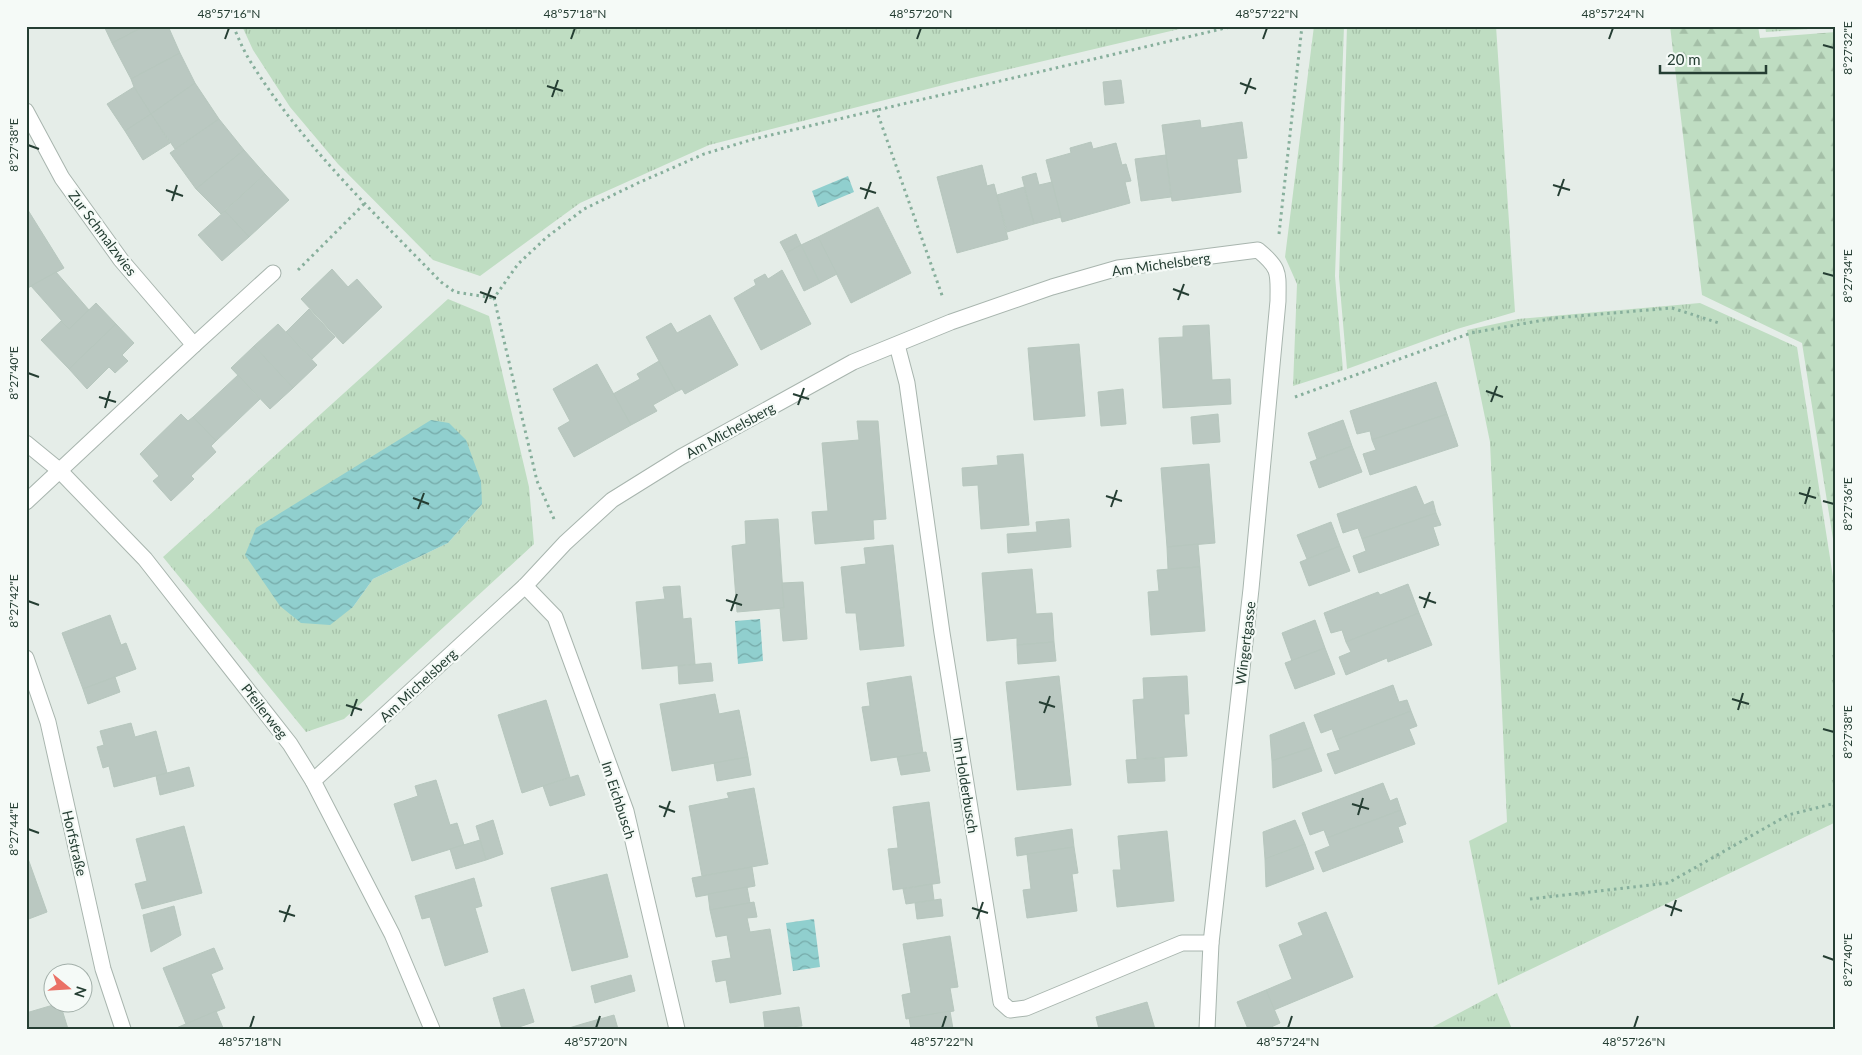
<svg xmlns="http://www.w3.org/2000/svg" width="1862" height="1055" viewBox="0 0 1862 1055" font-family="Lato,sans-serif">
<defs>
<pattern id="grass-tufts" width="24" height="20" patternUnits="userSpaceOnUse" patternTransform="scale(1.25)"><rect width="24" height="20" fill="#bfddc2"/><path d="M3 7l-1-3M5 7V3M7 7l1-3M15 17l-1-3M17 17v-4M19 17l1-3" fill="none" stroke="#a4bfa7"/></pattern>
<pattern id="forest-firs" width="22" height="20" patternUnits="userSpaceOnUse" patternTransform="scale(1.25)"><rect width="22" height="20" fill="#bfddc2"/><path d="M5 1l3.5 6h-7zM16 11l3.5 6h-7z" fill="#a4bfa7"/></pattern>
<pattern id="water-waves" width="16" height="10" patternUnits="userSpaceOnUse" patternTransform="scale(1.25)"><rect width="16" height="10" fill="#90cfce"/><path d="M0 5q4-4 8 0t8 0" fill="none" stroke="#75a9a8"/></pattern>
</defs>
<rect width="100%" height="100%" fill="#e5ede8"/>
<g fill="url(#grass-tufts)" fill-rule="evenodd">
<polygon points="242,26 1192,26 955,82 709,145 580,203 480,276 433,260 338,164 290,107 253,50"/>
<polygon points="1314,26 1344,26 1335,276 1343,370 1293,386 1297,284 1285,257"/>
<polygon points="1347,26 1496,26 1515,312 1457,329 1347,369 1339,277"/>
<polygon points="1765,26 1836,26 1836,27 1766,32"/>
<path d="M448 299 489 316 529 487 534 544 344 719 306 732 163 557ZM482 504 448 543 373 579 353 607 301 623Z"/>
<polygon points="1700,303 1797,347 1836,596 1836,822 1498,985 1469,841 1507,822 1490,442 1467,330 1518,319"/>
<polygon points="1497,993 1512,1029 1429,1029"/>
</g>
<polygon fill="url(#forest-firs)" points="1670,26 1758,26 1760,38 1836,32 1836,558 1802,343 1702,295"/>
<g fill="url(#water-waves)">
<polygon points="848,176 854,192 818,207 812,191"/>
<polygon points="431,420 449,423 466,440 481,481 482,504 448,543 373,579 353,607 330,625 301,623 280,606 245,555 256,528"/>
<polygon points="760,619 763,661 738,664 735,621"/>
<polygon points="814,919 820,967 793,971 786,923"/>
</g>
<g fill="#bac8c1" stroke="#b7c7be">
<polygon points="104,26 145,26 112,43"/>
<polygon points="145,26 168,26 180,53 131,79 112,43"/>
<polygon points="180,53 195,83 151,114 134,87 131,79"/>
<polygon points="1121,80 1124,103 1105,105 1103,82"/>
<polygon points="195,83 219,119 175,149 151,114"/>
<polygon points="134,87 151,114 125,131 107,104"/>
<polygon points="151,114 170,143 143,160 125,131"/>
<polygon points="219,119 244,150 196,189 170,153"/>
<polygon points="1200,120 1201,128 1242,122 1247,158 1237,159 1241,192 1172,201 1162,125"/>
<polygon points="1091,142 1093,149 1116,143 1122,165 1126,164 1131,181 1125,182 1130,203 1062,222 1046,160 1071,153 1070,148"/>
<polygon points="244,150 265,174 221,214 196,189"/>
<polygon points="1166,155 1171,197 1141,201 1135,159"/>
<polygon points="982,165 987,186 994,184 1008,239 957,253 937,177"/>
<polygon points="1036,173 1039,185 1052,182 1061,217 1034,224 1022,177"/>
<polygon points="265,174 289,200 249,237 225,211"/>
<polygon points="1024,187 1034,224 1007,232 997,195"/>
<polygon points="26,207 64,268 26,289"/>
<polygon points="878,207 911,273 851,303 818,237"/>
<polygon points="225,211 249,237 222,261 198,235"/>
<polygon points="796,234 801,245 786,253 780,242"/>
<polygon points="818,237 837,274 820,283 801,245"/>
<polygon points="801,245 820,283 804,291 786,253"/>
<polygon points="332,269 348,287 357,279 382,307 343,344 301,299"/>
<polygon points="782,270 811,324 761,350 734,298 756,285 754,280 765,274 768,279"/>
<polygon points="56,272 89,310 69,329 31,286"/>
<polygon points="96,303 116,324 69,369 41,340 61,321 69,329"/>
<polygon points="309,309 335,337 312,359 286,332"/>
<polygon points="710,315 738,365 685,394 682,389 676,392 646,337 671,323 677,333"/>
<polygon points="116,324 134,343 122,355 128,361 115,373 109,367 87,389 69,369"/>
<polygon points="278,324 317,365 293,388 254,346"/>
<polygon points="1209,325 1212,380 1230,379 1231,404 1163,408 1159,338 1183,337 1183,326"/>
<polygon points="1079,344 1085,416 1034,420 1028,348"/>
<polygon points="254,346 293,388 270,409 231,368"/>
<polygon points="659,361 676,392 653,405 657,411 631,425 613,394 640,379 637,374"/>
<polygon points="597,364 631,425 574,457 558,428 570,421 553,389"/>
<polygon points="238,375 260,399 216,441 193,417"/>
<polygon points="1436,382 1447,414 1372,440 1370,431 1357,434 1350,411"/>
<polygon points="1123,389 1126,424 1101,426 1098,392"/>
<polygon points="181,414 188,421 193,417 216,441 211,446 216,452 191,476 194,479 171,501 153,481 159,476 140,454"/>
<polygon points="1218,414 1220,442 1193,444 1191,417"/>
<polygon points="1447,414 1458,446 1370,475 1363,454 1376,450 1372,440"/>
<polygon points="1343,420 1352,446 1317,459 1308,433"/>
<polygon points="857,421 878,421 886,519 873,520 874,539 815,544 812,512 828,511 822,443 859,440"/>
<polygon points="1352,446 1362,472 1319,488 1310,462"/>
<polygon points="1023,454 1029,525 981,529 978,485 963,486 962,468 998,465 997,456"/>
<polygon points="1209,464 1215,543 1167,547 1161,468"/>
<polygon points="1416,486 1424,505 1433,501 1436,513 1362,539 1358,528 1343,533 1337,514"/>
<polygon points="1436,513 1441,525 1433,527 1439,545 1359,573 1353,556 1366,551 1362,539"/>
<polygon points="778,519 784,608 737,612 732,546 746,544 745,521"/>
<polygon points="1069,519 1071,547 1008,553 1007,534 1037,532 1036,522"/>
<polygon points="1331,522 1340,546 1307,559 1297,535"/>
<polygon points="1198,544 1200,567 1168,569 1167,547"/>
<polygon points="893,545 904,646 860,650 856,613 846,613 841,567 866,564 864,548"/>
<polygon points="1340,546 1350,571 1309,586 1300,562"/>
<polygon points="1200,567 1205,631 1151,635 1148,592 1159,591 1157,570"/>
<polygon points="1032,569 1036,614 1052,613 1054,642 1017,645 1017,638 987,641 982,573"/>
<polygon points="803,582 807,639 783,641 780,608 784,608 782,583"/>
<polygon points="1408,584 1419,613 1346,642 1342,630 1331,633 1324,613 1378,592 1380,595"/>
<polygon points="680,586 683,619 691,618 695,664 642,669 636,602 665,599 663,587"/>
<polygon points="1419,613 1432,645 1388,662 1387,658 1346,675 1339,657 1351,652 1346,642"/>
<polygon points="110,615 121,645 126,643 136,669 83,689 62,633"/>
<polygon points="1315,620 1325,648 1292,661 1282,633"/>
<polygon points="1054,642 1056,661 1018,664 1017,645"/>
<polygon points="1325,648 1335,674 1295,689 1285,663"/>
<polygon points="711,663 713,681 679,684 678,666"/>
<polygon points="911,676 923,753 871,761 862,707 870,706 867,683"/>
<polygon points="1059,676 1071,785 1017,790 1006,682"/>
<polygon points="1187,676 1189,714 1184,714 1187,756 1137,759 1133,700 1144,699 1143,678"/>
<polygon points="115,677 120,692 88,704 83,689"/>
<polygon points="1393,685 1399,702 1407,700 1411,711 1336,740 1332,729 1321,733 1314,715"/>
<polygon points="715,694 719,714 739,710 748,757 672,771 660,704"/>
<polygon points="546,700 570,777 522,793 498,715"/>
<polygon points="1411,711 1417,726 1409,729 1415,744 1335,774 1327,754 1340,750 1336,740"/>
<polygon points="1304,722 1313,747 1272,761 1270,735"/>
<polygon points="131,723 135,737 156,731 167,773 114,787 109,766 103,768 97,747 104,745 100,731"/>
<polygon points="1313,747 1322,771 1273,788 1272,761"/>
<polygon points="926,752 930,771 901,775 897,757"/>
<polygon points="748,757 751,775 717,781 714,763"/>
<polygon points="1164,758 1165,781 1128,783 1126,760"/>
<polygon points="189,767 194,786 160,795 156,776"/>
<polygon points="578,775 585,795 550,806 543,786"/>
<polygon points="436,780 450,825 457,823 464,845 412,861 394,804 418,796 415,786"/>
<polygon points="1383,783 1390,801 1397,798 1401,810 1327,838 1324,830 1310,835 1302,813"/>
<polygon points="754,788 768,864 702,876 689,806 729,798 727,793"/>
<polygon points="929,802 940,883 893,890 888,849 898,848 893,807"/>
<polygon points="1401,810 1406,824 1398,827 1403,842 1323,872 1315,852 1330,846 1327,838"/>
<polygon points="493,820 503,854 486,860 476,826"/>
<polygon points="1295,820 1305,844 1265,859 1263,832"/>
<polygon points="184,826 202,893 142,909 135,884 147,881 136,839"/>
<polygon points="1072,829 1074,847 1017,856 1015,838"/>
<polygon points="1167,831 1174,901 1117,907 1113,870 1121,870 1118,836"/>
<polygon points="480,840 486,860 456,869 450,849"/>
<polygon points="1305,844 1314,869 1266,887 1265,859"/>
<polygon points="1074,847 1078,873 1072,874 1077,911 1027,918 1023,890 1031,889 1027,854"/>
<polygon points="26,853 47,912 26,920"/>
<polygon points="752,867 755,886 696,897 692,878"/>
<polygon points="607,874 628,957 572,971 551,888"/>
<polygon points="474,878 482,906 475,908 488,952 445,966 430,917 422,919 415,896"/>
<polygon points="932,884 934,900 906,904 903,889"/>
<polygon points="747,887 750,903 710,910 708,894"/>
<polygon points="941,899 943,916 917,919 915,903"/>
<polygon points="754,902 757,917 747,918 750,932 770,929 781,994 730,1003 726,980 716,982 712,961 731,958 727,935 716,937 710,910"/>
<polygon points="174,906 181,935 151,952 143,915"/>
<polygon points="1326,912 1353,977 1274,1010 1266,990 1292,979 1279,945 1303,935 1298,923"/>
<polygon points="950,936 958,987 950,988 954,1011 906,1019 902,995 911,993 903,944"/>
<polygon points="214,948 223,969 211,974 225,1008 186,1024 163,968"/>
<polygon points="631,975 635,991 595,1003 591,986"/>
<polygon points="524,989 534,1022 513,1029 502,1029 493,998"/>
<polygon points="1266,990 1280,1023 1267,1029 1248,1029 1237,1002"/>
<polygon points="1147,1002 1155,1029 1099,1029 1096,1017"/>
<polygon points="60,1003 68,1029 26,1029 26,1013"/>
<polygon points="799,1007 802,1026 765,1029 763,1012"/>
<polygon points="216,1011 223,1028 220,1029 174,1029"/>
<polygon points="950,1011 953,1029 911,1029 909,1018"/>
<polygon points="614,1015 618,1029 566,1029 582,1024"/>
</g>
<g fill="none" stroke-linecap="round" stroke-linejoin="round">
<defs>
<g id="minor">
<polyline points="26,111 62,178 121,260 194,345 26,502"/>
<polyline points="194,345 273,273"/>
<polyline points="897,345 907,383 942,633 1001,1002 1010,1010 1026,1008 1182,943 1211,943"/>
<polyline points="26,443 59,470 145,559 290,744 313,781 392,934 432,1029"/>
<polyline points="525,586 555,617 626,811 677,1029"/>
<polyline points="26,658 48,722 103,969 123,1029"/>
<path d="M313 781 525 586 565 543 612 500 681 457 853 362 951 322 1052 287 1118 268 1258 250C1281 269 1278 273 1278 301L1251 589 1211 943 1207 1029"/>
</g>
</defs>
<use href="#minor" stroke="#a8b5ae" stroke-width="17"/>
<g stroke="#87af9c" stroke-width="3" stroke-dasharray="2.5 4" stroke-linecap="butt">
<path d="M233 26C239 39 244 52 252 64 301 143 376 215 441 282L455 292 494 298"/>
<polyline points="876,109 943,298"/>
<polyline points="1279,234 1302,26"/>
<polyline points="298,270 364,204"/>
<polyline points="1295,397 1471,333 1555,318 1672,308 1719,323"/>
<polyline points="554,519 537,481 494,298 518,264 547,237 584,209 638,183 704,154 754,139 1234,26"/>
<polyline points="1530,899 1668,883 1788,815 1836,803"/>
</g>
<use href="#minor" stroke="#fff" stroke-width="15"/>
</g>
<path fill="none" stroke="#253e33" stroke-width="2" d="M225 39 229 28M571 39 575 28M917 39 921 28M1263 39 1267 28M1609 39 1613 28M1823 45 1834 48M1240 83 1256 89M547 86 563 91M1245 94 1251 78M552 97 558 80M28 145 39 149M1553 185 1570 190M860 188 876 193M166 190 183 196M1558 196 1564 179M865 199 871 182M172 201 177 185M1823 273 1834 276M1173 289 1189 295M480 292 496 298M1178 300 1184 284M485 303 491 287M28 373 39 377M1486 391 1503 397M793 394 809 399M99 397 116 402M1491 402 1497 386M798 405 804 388M105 408 110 391M1799 493 1816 498M1106 496 1122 501M413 498 429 504M1823 501 1834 504M1805 504 1810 487M1111 507 1117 490M418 509 424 493M1419 597 1436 603M726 600 742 605M28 601 39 605M1424 608 1430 592M731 611 737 594M1732 699 1749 704M1039 702 1055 707M346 705 362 710M1738 710 1743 693M1044 713 1050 696M351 716 357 699M1823 729 1834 732M1352 804 1369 809M659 806 675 812M1358 815 1363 798M664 817 670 801M28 829 39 833M1665 905 1682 911M972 908 988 913M279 911 295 916M1671 916 1676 900M977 919 983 902M284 922 290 905M1823 956 1834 960M250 1028 254 1016M596 1028 600 1016M942 1028 946 1016M1288 1028 1292 1016M1634 1028 1638 1016"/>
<g text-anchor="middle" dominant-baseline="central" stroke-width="4.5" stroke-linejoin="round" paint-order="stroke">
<g font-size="14" fill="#253e33" stroke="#f5faf7">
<text transform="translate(103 233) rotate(53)">Zur Schmalzwies</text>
<text transform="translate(1161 264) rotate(-8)">Am Michelsberg</text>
<text transform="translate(730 430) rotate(-29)">Am Michelsberg</text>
<text transform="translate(1245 643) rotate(-83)">Wingertgasse</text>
<text transform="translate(418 685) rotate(-43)">Am Michelsberg</text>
<text transform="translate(265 711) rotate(52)">Pfeilerweg</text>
<text transform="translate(966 785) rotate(81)">Im Holderbusch</text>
<text transform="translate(619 800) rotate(72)">Im Eichbusch</text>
<text transform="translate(75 843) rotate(77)">Horfstraße</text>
</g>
</g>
<rect width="1862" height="1055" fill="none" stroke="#f5faf7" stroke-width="55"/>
<g transform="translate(68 988) rotate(108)"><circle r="24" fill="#f5faf7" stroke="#a2afa9"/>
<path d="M0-4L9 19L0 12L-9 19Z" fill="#ea7166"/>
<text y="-8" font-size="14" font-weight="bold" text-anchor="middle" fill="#253e33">N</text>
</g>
<path d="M1660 65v8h106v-8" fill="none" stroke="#253e33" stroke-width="2.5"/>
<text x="1667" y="65" font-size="15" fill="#253e33" stroke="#f5faf7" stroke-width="4" paint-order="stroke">20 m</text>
<rect x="28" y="28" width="1806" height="1000" fill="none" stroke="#253e33" stroke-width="2"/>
<g font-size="12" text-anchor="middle" fill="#253e33">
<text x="229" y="18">48°57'16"N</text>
<text x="575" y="18">48°57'18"N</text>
<text x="921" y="18">48°57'20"N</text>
<text x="1267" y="18">48°57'22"N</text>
<text x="1613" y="18">48°57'24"N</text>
<text transform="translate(1848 48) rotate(-90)" y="4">8°27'32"E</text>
<text transform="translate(14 145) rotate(-90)" y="4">8°27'38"E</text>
<text transform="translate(1848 276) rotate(-90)" y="4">8°27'34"E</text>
<text transform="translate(14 373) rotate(-90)" y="4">8°27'40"E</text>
<text transform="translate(1848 504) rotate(-90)" y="4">8°27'36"E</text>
<text transform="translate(14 601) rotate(-90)" y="4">8°27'42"E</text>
<text transform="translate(1848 732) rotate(-90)" y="4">8°27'38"E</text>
<text transform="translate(14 829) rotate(-90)" y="4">8°27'44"E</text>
<text transform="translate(1848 960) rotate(-90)" y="4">8°27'40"E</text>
<text x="250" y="1046">48°57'18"N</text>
<text x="596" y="1046">48°57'20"N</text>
<text x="942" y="1046">48°57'22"N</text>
<text x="1288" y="1046">48°57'24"N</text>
<text x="1634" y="1046">48°57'26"N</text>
</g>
</svg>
